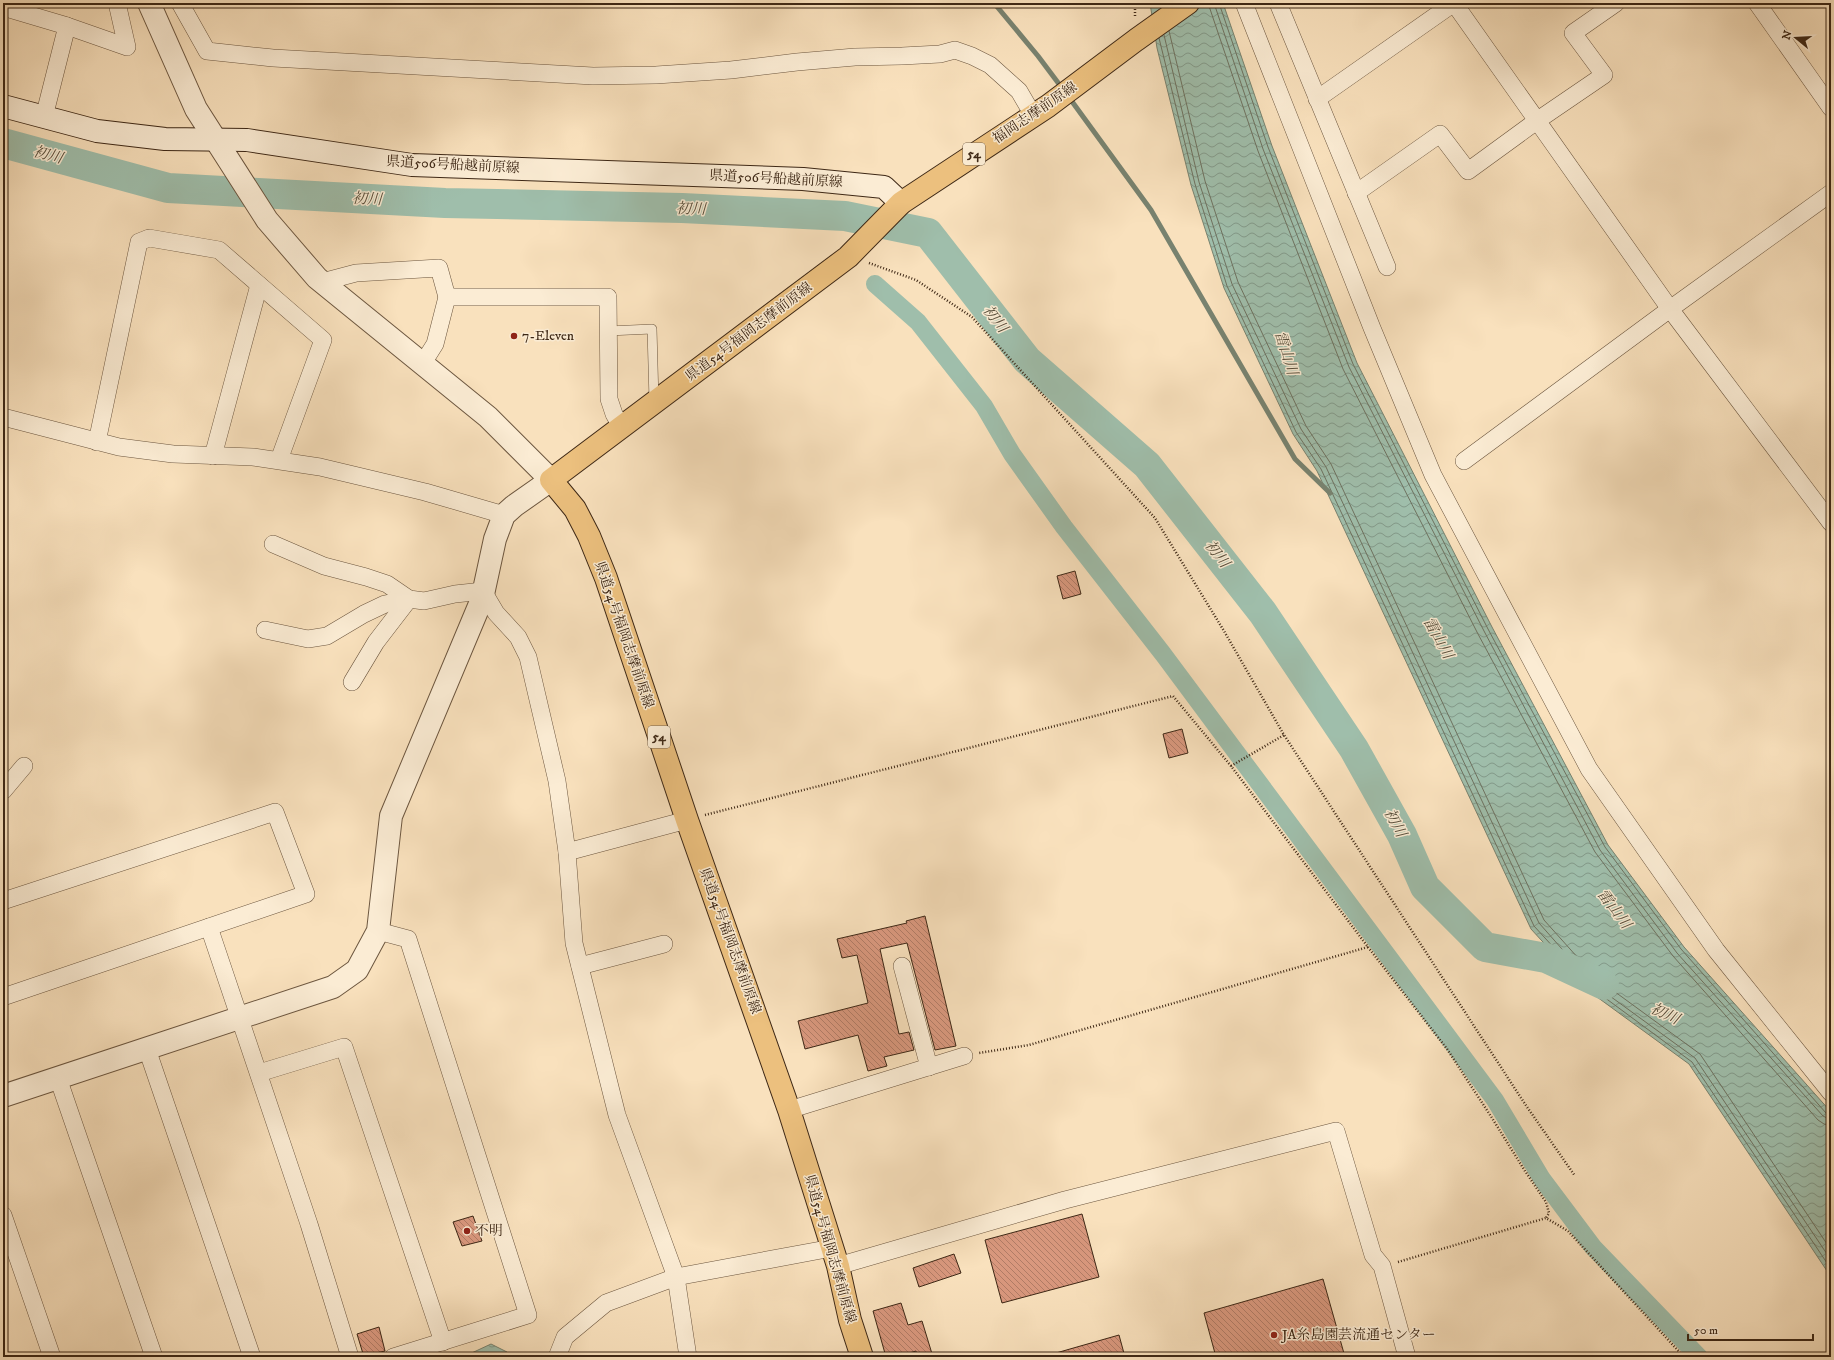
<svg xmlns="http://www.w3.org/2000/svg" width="1834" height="1360" viewBox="0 0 1834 1360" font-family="'IM FELL DW Pica','Noto Serif JP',serif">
<defs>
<pattern id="water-waves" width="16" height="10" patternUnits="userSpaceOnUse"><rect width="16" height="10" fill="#9fbeab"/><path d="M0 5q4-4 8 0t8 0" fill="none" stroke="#839a8a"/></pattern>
<pattern id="building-back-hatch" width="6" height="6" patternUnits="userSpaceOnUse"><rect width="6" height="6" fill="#d9987e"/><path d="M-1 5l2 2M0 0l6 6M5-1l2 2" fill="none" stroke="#b17c66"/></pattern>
</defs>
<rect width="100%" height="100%" fill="#f9e1bd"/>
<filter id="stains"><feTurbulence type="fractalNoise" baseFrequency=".005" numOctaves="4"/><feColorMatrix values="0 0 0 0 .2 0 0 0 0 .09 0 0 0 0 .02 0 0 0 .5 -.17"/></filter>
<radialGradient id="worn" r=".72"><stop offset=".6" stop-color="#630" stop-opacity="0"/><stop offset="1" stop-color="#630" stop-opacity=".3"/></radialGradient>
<g fill="url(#water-waves)" stroke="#78826f">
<polygon points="1150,3 1223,3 1272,146 1357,363 1492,627 1608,845 1684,947 1831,1112 1831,1277 1689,1064 1586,989 1531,929 1317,471 1293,434 1224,288 1191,185 1157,48"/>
<polygon points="491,1344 507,1352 508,1357 463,1357"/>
</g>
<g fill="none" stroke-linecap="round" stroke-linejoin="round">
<g stroke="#6e7260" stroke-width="1">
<polyline points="1208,3 1258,151 1343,369 1478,634 1595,852 1673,956 1818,1120 1824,1124 1831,1126"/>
<polyline points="1214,3 1263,149 1349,367 1484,631 1600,850 1677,953 1823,1116 1831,1120"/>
<polyline points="1219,3 1268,147 1353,364 1488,629 1605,847 1681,949 1826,1113 1831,1115"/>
<polyline points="1169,31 1205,181 1238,282 1306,426 1331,464 1544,920 1596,978 1700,1054 1831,1250"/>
<polyline points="1164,35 1199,182 1232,284 1301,429 1326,467 1539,923 1592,983 1695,1058 1831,1260"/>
<polyline points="1159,38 1195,184 1227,286 1296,432 1321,469 1534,926 1589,986 1692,1062 1831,1269"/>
</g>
<g stroke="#78826f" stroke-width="5">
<polyline points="994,3 1038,56 1062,88"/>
<polyline points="1068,96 1151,210 1295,459 1330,493"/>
</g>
<polyline stroke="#9fbeab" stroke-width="18" points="875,284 918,322 984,406 1012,454 1064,527 1163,654 1495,1100 1542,1179 1593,1247 1699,1357"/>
<polyline stroke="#9fbeab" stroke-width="30" points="3,143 168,188 445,203 682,208 845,216 928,233 1027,360 1147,465 1263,613 1354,749 1402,835 1425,887 1485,947 1546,958 1604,985"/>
</g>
<g fill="url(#building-back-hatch)" stroke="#3d2715">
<polygon points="1075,571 1081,594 1063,599 1057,576"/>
<polygon points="1182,729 1188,753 1169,758 1163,734"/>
<polygon points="925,916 956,1046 935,1050 907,943 880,949 899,1034 909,1032 914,1050 884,1057 887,1066 868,1071 858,1035 805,1049 798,1021 868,1003 857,955 842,958 837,939 907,923 906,921"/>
<polygon points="1082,1214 1099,1277 1002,1303 985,1240"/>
<polygon points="473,1216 482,1241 462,1246 453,1222"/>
<polygon points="954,1254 961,1273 919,1287 913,1268"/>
<polygon points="1323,1279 1345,1357 1216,1357 1204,1313"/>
<polygon points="901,1303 908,1325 922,1321 933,1357 917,1357 916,1351 896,1357 886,1357 873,1311"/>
<polygon points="379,1327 385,1351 376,1353 377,1357 364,1357 357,1334"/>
<polygon points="1119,1335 1125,1357 1057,1357 1056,1353"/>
</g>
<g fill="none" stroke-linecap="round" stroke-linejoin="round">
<defs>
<polyline id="service" points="608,331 652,329 654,401"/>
<g id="minor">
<polyline points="180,3 207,51 273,58 593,76 656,75 731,70 797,62 855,57 902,56 940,54 955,50 972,56 990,65 1019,91 1033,115"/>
<polyline points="1244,3 1372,328 1433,475 1589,769 1716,950 1831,1093"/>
<polyline points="1278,3 1387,267"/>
<polyline points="1454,3 1670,309 1831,523"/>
<polyline points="1757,3 1831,108"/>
<polyline points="3,7 67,26 127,47 117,3"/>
<polyline points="1317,99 1454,3"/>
<polyline points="44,117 67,26"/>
<polyline points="1356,193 1440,134 1468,171 1538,120 1604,75 1573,33 1616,3"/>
<polyline points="322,282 356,273 439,268 447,297"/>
<polyline points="423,363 435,344 447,297 608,297 609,399 614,414 622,428"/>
<polyline points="3,417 119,447 173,454 253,457 320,467 425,492 504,515"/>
<polyline points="97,442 139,242 149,238 219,250 323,340 279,460"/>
<polyline points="213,456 259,285"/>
<polyline points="1464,461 1670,309 1831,193"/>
<polyline points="273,544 324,566 366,577 387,584 409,599 424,601 455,594 483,591 496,613 518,637 528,657 557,781 567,852 574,943 617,1115 676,1277 688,1357"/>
<polyline points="265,630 308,639 327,636 364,614 385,604 409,599"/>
<polyline points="352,682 376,642 409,599"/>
<polyline points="3,791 24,766"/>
<polyline points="567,852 687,820"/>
<polyline points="3,901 275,812 306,894 3,997"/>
<polyline points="209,927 309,1224 350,1357"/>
<polyline points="378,931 408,939 528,1315 393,1357"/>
<polyline points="580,966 664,944"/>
<polyline points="902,966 929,1067"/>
<polyline points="147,1049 252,1357"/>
<polyline points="259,1073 344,1047 443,1342"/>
<polyline points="58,1078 154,1357"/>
<polyline points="789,1110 964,1056"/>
<polyline points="3,1215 52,1357"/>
<polyline points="838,1266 1065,1200 1336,1131 1373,1255 1382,1266 1407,1357"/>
<polyline points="557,1357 565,1337 606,1303 676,1277 832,1248"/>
</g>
<polyline id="tertiary" points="3,1096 333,987 357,970 378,931 391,816 482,599 495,539 504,515 514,506 551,480 488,417 317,278 267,220 196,109 149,3"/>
<polyline id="secondary" points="3,106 97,131 165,139 247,140 412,165 803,179 884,187 901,203"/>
<polyline id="primary" points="862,1357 850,1320 838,1266 789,1110 687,820 606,578 589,536 575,509 551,480 848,257 901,203 1048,106 1136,40 1188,3"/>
</defs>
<use href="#service" stroke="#6c563f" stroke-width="10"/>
<use href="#minor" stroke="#6c563f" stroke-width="18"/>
<use href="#tertiary" stroke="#6c563f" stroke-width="24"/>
<use href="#secondary" stroke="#3d2715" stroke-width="24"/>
<use href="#primary" stroke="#3d2715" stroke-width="24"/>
<g stroke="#3d2715" stroke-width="2.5" stroke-dasharray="1 2" stroke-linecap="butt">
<polyline points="1135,3 1135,17"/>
<polyline points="869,263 916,280 972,317 1155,518 1224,631 1284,735 1525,1104 1575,1176"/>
<polyline points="1231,766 1284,735"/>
<polyline points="705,815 1173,696 1231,766 1368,947 1029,1045 979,1053"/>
<polyline points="1368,947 1447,1049 1492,1118 1525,1171 1546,1202 1549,1213 1546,1218"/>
<polyline points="1398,1262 1546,1218 1568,1231 1684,1357"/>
</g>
<use href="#service" stroke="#fbecd4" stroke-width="9"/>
<use href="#minor" stroke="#fbecd4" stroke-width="17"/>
<use href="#tertiary" stroke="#fbecd4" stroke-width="22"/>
<use href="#secondary" stroke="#fbecd4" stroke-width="22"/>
<use href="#primary" stroke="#ecc07e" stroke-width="22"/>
</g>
<g fill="#8f2418" stroke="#fbecd4" stroke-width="1.5">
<circle cx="514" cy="336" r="4"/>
<circle cx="467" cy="1231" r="4"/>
<circle cx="1274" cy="1335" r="4"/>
</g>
<g text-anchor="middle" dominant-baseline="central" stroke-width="3" stroke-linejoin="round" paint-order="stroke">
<g fill="#fbecd4" stroke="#76624e" stroke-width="1">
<rect x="963" y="143" width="22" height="22" rx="3"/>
<rect x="648" y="726" width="22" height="22" rx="3"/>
</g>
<g font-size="13" font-weight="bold" fill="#3d2715">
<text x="974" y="154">54</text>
<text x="659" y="737">54</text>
</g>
<g font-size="14" fill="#3d2715" stroke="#fbecd4">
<text transform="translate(1035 113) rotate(-34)">福岡志摩前原線</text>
<text transform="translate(453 165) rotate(3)">県道506号船越前原線</text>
<text transform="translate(776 179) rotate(3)">県道506号船越前原線</text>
<text transform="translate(749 332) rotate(-37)">県道54号福岡志摩前原線</text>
<text transform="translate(624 635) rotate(71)">県道54号福岡志摩前原線</text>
<text transform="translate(730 941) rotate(70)">県道54号福岡志摩前原線</text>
<text transform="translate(830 1249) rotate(74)">県道54号福岡志摩前原線</text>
</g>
<g font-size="14" fill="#3d2715" stroke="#fbecd4" text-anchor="start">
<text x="522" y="336">7-Eleven</text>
<text x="475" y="1231">不明</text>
<text x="1282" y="1335">JA糸島園芸流通センター</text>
</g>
<g font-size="15" font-style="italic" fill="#564d3a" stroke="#fbecd4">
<text transform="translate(48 155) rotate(15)">初川</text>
<text transform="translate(367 199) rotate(3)">初川</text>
<text transform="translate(691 209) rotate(2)">初川</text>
<text transform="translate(995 319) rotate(52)">初川</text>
<text transform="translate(1286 353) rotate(73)">雷山川</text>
<text transform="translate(1217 554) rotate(52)">初川</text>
<text transform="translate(1438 638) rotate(61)">雷山川</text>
<text transform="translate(1395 823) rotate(62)">初川</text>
<text transform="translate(1614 909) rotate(53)">雷山川</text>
<text transform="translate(1665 1014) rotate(25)">初川</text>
</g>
</g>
<rect width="1834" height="1360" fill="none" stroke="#f9e1bd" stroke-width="16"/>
<rect x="4" y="4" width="1826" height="1352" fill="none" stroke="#3d2715" stroke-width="2"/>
<rect x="8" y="8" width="1818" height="1344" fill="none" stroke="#3d2715"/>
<g transform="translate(1796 38) rotate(288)" stroke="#fbecd4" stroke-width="3" paint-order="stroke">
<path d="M0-3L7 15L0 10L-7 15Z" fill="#3d2715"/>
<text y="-6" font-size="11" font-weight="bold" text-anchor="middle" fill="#3d2715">N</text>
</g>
<path d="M1688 1334v6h125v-6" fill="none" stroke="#3d2715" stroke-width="2"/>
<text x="1694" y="1334" font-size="12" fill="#3d2715" stroke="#fbecd4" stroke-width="3" paint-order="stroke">50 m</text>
<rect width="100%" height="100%" filter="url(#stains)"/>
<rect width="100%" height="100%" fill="url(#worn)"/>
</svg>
